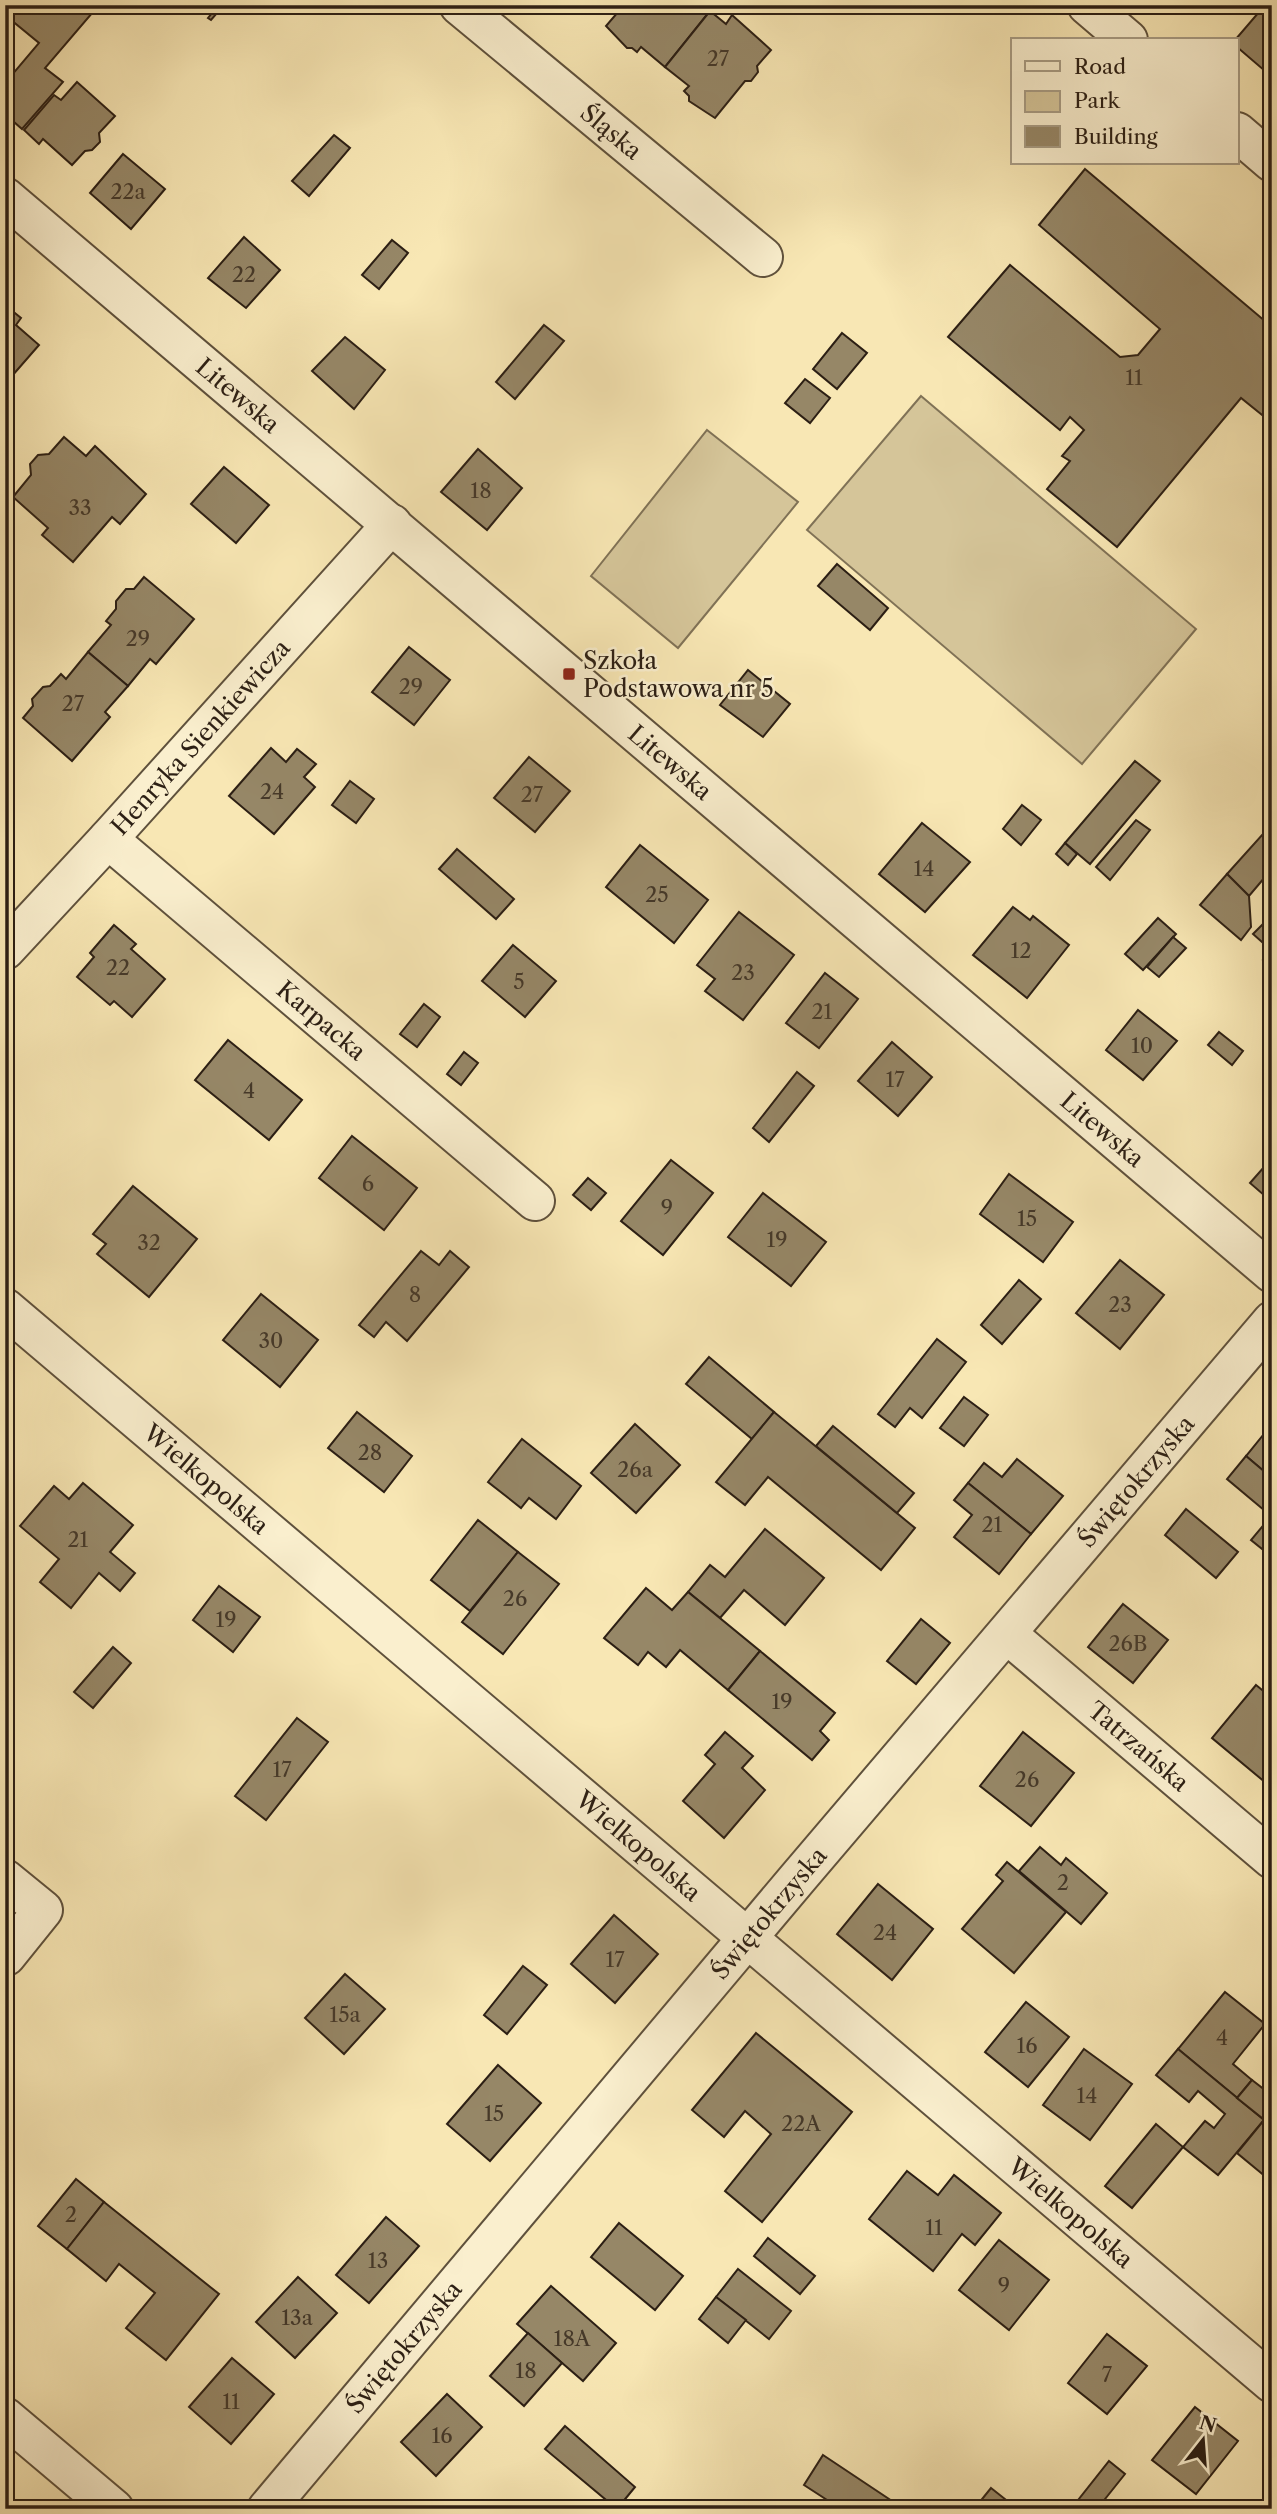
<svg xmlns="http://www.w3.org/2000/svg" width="1277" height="2514" viewBox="0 0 1277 2514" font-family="'Libre Caslon Text',serif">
<rect width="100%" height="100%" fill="#f8e7b4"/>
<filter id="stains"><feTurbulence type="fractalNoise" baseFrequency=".00286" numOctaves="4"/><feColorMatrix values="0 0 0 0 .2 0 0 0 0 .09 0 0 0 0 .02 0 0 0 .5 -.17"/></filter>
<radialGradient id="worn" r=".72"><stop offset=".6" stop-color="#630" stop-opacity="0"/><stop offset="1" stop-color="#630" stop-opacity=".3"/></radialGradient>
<g fill="#d5c599" stroke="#807256" stroke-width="2">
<polygon points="921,396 1196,629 1082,764 807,530"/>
<polygon points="707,430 798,502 678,648 591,576"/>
</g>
<g fill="#968767" stroke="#2c1f14" stroke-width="2">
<polygon points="5,5 99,5 45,68 63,82 22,129 5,114 5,83 39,43 5,15"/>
<polygon points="203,5 224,5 211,20 208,18 212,13"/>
<polygon points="624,5 703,5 710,11 665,67 641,47 637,52 632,48 627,48 606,26"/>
<polygon points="1265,5 1272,5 1272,77 1237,47 1235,40"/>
<polygon points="710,11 726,24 732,15 771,50 757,66 758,72 751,81 745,81 715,118 689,101 689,96 684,91 689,86 665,67"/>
<polygon points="77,82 115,116 99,133 100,142 92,150 85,151 72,165 43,139 39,144 24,130 54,95 61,100"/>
<polygon points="334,135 350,148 309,196 292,181"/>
<polygon points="123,154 165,189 131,229 90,193"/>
<polygon points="1085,169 1272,327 1272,423 1241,398 1117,547 1047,489 1070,461 1062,456 1084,430 1070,417 1060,430 948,337 1010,265 1120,357 1138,355 1160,329 1039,225"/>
<polygon points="244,237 280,270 246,308 208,278"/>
<polygon points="392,240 408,253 379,289 362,275"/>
<polygon points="5,305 21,318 16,325 39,345 5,384"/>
<polygon points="544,325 564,341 515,399 496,382"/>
<polygon points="842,333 867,353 837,389 813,369"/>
<polygon points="345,337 385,370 354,409 312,371"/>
<polygon points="805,379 830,398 810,423 785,403"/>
<polygon points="64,437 86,456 95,446 146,494 120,524 112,517 73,562 42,535 48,528 13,497 31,475 30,464 38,455 49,454"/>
<polygon points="478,449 522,488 487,530 441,492"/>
<polygon points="224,467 269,505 236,543 191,504"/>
<polygon points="837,564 888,608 870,630 818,586"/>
<polygon points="144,577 194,619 156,664 150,659 128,686 88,652 111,625 106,621 116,609 116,601 126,589 134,589"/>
<polygon points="409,647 450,680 414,725 372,692"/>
<polygon points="88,652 128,686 105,712 110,717 72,761 23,718 33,706 32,699 43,687 50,686 61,674 66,679"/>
<polygon points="748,670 790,704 763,737 720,705"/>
<polygon points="271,748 286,762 297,749 316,764 304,777 315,787 274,834 229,796"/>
<polygon points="529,757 570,791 535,832 494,798"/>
<polygon points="1135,761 1160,781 1090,864 1065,843"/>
<polygon points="350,781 374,799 356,823 332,805"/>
<polygon points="1022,805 1041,820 1021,845 1003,829"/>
<polygon points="1136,820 1150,830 1110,880 1096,867"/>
<polygon points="922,823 970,862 925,912 879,874"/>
<polygon points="1272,824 1272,883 1265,877 1249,896 1227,874"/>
<polygon points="1065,843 1077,854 1068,865 1056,854"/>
<polygon points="640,845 708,900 674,943 606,887"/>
<polygon points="457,849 514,899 496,919 439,869"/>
<polygon points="1227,874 1249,896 1251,927 1241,940 1200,905"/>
<polygon points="1013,907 1030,920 1033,916 1069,945 1027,998 973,955"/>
<polygon points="739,912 794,955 743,1020 705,991 715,979 697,965"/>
<polygon points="1271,916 1272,917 1272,968 1263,960 1271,950 1253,934"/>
<polygon points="1158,918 1176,934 1143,970 1125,954"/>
<polygon points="114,925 136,944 131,949 165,979 132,1017 114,1001 110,1005 77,977 94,957 90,953"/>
<polygon points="1173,937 1186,948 1159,977 1147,967"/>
<polygon points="513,945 556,981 525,1017 482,981"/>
<polygon points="825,973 858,999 819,1048 786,1023"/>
<polygon points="424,1004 440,1017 417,1047 400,1034"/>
<polygon points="1138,1010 1177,1041 1143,1080 1106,1050"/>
<polygon points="1219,1032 1243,1051 1232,1065 1208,1045"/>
<polygon points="228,1040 302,1100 269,1140 195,1080"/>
<polygon points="892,1042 932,1077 898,1116 858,1081"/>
<polygon points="464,1052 478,1063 461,1085 447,1074"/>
<polygon points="797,1072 814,1086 769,1142 753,1128"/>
<polygon points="352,1136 417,1188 384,1230 319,1178"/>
<polygon points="1272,1158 1272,1202 1250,1183"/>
<polygon points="671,1160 713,1193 663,1255 621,1221"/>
<polygon points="1009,1174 1073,1222 1043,1262 980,1214"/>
<polygon points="588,1178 606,1193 591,1210 573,1195"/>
<polygon points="133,1186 197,1239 149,1297 97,1254 106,1244 93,1234"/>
<polygon points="763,1193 826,1242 791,1286 728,1237"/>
<polygon points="421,1251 439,1265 450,1251 469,1267 407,1341 386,1322 374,1337 359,1325"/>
<polygon points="1120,1260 1164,1295 1120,1349 1076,1313"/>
<polygon points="1019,1280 1041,1299 1002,1344 981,1325"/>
<polygon points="261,1294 318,1340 280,1387 223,1340"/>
<polygon points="937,1339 966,1362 922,1418 910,1408 895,1427 878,1414"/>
<polygon points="709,1357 774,1412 752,1439 686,1384"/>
<polygon points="964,1397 988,1415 964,1446 940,1428"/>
<polygon points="357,1412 412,1456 384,1492 328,1448"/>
<polygon points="774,1412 915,1528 881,1570 768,1477 745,1505 716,1482"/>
<polygon points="635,1424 680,1465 636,1513 591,1473"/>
<polygon points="1272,1424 1272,1478 1246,1456"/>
<polygon points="833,1426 914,1493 897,1513 816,1446"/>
<polygon points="522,1439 581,1486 556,1519 529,1498 521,1508 488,1482"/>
<polygon points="1246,1456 1272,1478 1271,1516 1227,1479"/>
<polygon points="1017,1459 1063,1496 1031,1534 968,1483 984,1463 1002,1477"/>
<polygon points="83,1483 133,1525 110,1552 135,1573 120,1591 99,1573 71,1608 40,1582 59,1559 20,1526 54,1486 69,1499"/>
<polygon points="968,1483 1031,1534 999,1574 954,1537 972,1515 954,1500"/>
<polygon points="1186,1509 1238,1552 1216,1578 1165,1535"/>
<polygon points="1272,1515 1272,1557 1251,1540"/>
<polygon points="478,1520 518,1552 470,1611 431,1580"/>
<polygon points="765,1529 824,1578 785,1625 744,1590 720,1618 688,1592 710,1565 725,1577"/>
<polygon points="518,1552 559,1584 503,1654 462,1622"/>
<polygon points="219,1586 260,1617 233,1652 193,1620"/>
<polygon points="646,1588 672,1610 688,1592 760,1651 728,1690 680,1650 666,1667 648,1652 638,1665 604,1638"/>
<polygon points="1123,1604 1168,1640 1133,1683 1088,1647"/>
<polygon points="921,1619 950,1643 916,1684 887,1661"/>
<polygon points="113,1647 131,1663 93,1708 74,1692"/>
<polygon points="760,1651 835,1713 820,1731 829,1740 812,1760 728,1690"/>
<polygon points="1256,1685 1272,1698 1272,1788 1212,1738"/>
<polygon points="297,1718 328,1742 266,1820 235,1796"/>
<polygon points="725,1732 753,1756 742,1768 765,1790 724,1838 683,1801 715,1764 705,1755"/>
<polygon points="1023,1732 1074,1773 1031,1826 980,1786"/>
<polygon points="1040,1847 1061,1865 1066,1858 1107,1893 1081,1924 1019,1871"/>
<polygon points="1007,1862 1066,1912 1014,1973 962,1929 1003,1881 996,1875"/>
<polygon points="878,1884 933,1929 892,1980 837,1934"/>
<polygon points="614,1915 658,1954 615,2003 571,1964"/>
<polygon points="523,1966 547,1985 507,2034 484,2015"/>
<polygon points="345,1974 385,2009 344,2054 305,2018"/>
<polygon points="1225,1992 1265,2024 1233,2064 1252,2080 1237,2098 1178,2049"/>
<polygon points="1026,2002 1069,2037 1028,2087 985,2052"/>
<polygon points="756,2033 852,2112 762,2222 725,2191 771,2134 745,2111 724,2137 692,2110"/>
<polygon points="1084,2049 1132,2084 1090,2140 1043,2105"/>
<polygon points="1178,2049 1264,2120 1218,2175 1183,2147 1205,2121 1214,2128 1225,2114 1198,2091 1189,2102 1156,2075"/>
<polygon points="498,2065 541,2103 490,2161 447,2124"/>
<polygon points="1252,2080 1265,2090 1272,2081 1272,2126 1237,2098"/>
<polygon points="1264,2120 1272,2126 1272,2182 1237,2153"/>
<polygon points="1156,2124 1183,2147 1132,2208 1105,2186"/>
<polygon points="907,2171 938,2195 954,2175 1001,2213 975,2245 962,2234 933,2271 869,2219"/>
<polygon points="76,2179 104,2202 67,2249 38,2226"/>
<polygon points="104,2202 219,2294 166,2360 126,2328 155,2293 119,2264 106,2281 67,2249"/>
<polygon points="386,2217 419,2246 369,2303 336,2275"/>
<polygon points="619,2223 683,2276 655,2310 591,2257"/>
<polygon points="768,2238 815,2276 800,2294 754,2256"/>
<polygon points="999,2240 1049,2280 1009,2330 959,2290"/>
<polygon points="738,2269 791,2311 769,2339 716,2297"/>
<polygon points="298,2277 337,2313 295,2358 256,2322"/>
<polygon points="551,2286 616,2343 583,2381 517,2324"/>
<polygon points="716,2297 746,2320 728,2343 699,2319"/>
<polygon points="528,2333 562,2363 524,2406 490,2376"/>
<polygon points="1107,2334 1147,2366 1107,2414 1068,2383"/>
<polygon points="232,2358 274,2394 231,2444 189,2407"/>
<polygon points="447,2394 482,2427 436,2476 401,2442"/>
<polygon points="1195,2407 1238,2441 1196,2494 1152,2460"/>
<polygon points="565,2426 635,2487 617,2509 545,2449"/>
<polygon points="823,2455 904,2509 841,2509 804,2485"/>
<polygon points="1109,2461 1125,2474 1097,2509 1071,2509"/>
<polygon points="991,2488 1015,2507 1014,2509 974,2509"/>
<polygon points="5,2497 19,2509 5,2509"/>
</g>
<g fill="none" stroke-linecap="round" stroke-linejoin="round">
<defs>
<g id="minor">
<path id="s1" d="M459 5 763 257"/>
<polyline points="1087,5 1128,40"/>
<polyline points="1237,132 1272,162"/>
<path id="s2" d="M5 197 1272 1273"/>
<path id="s3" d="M108 839 535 1201"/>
<path id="s4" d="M5 950 108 839 392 524"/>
<path id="s5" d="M5 1308 1272 2383"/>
<path id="s6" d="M1007 1634 1272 1859"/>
<polyline points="5,1879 43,1910 6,1956"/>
<polyline points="5,2417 114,2509"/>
<path id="s7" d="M267 2509 797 1879 1272 1321"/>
</g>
</defs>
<use href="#minor" stroke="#5f513c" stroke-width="42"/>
<use href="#minor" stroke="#faefce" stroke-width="38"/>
</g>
<rect fill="#8f2418" stroke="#faefce" stroke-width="2.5" x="562" y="667" width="14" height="14" rx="3.5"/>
<g text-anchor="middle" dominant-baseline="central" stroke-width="5" stroke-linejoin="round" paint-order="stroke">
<g font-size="21" fill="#463929">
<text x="718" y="58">27</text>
<text x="128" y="191">22a</text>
<text x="244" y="274">22</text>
<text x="1134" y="377">11</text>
<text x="481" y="490">18</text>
<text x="80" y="507">33</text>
<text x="138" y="638">29</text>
<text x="411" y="686">29</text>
<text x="73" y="703">27</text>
<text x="272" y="791">24</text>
<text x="532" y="794">27</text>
<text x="924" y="868">14</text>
<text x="657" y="894">25</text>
<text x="1021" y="950">12</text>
<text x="118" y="967">22</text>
<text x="743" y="972">23</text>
<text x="519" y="981">5</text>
<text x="822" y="1011">21</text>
<text x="1142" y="1045">10</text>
<text x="895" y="1079">17</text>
<text x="249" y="1090">4</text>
<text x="368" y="1183">6</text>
<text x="667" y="1207">9</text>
<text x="1027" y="1218">15</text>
<text x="777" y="1239">19</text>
<text x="149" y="1242">32</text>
<text x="415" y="1294">8</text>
<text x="1120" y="1304">23</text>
<text x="271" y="1340">30</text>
<text x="370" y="1452">28</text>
<text x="635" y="1469">26a</text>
<text x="992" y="1524">21</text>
<text x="78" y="1539">21</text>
<text x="515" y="1598">26</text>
<text x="226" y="1619">19</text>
<text x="1128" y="1643">26B</text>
<text x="782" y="1701">19</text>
<text x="282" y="1769">17</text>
<text x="1027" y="1779">26</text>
<text x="1063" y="1882">2</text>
<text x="885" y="1932">24</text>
<text x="615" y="1959">17</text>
<text x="345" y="2014">15a</text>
<text x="1222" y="2037">4</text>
<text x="1027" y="2045">16</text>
<text x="1087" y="2095">14</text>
<text x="494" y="2113">15</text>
<text x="801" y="2123">22A</text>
<text x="71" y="2214">2</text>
<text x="934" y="2227">11</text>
<text x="378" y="2260">13</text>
<text x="1004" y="2285">9</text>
<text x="297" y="2317">13a</text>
<text x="572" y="2338">18A</text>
<text x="526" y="2370">18</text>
<text x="1107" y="2374">7</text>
<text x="231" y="2401">11</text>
<text x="442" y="2435">16</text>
</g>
<g font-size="24" fill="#2c1f14" stroke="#faefce">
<text stroke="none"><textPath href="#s1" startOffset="198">Śląska</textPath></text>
<text stroke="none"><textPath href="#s2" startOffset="306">Litewska</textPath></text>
<text stroke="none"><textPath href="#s4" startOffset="289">Henryka Sienkiewicza</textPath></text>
<text stroke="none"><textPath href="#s2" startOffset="873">Litewska</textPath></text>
<text stroke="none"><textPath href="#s3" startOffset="280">Karpacka</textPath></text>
<text stroke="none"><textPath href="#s2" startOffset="1440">Litewska</textPath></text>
<text stroke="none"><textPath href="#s5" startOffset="264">Wielkopolska</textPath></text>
<text stroke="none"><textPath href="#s7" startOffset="1346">Świętokrzyska</textPath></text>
<text stroke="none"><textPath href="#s6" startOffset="173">Tatrzańska</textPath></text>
<text stroke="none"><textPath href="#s5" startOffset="831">Wielkopolska</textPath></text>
<text stroke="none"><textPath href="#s7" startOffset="779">Świętokrzyska</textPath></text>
<text stroke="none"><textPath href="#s5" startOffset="1398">Wielkopolska</textPath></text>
<text stroke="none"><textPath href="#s7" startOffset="212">Świętokrzyska</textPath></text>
</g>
<g font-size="24" fill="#2c1f14" stroke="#faefce" text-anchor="start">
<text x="583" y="660">Szkoła<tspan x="583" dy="28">Podstawowa nr 5</tspan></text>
</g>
</g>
<rect width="1277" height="2514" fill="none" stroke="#f8e7b4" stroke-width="28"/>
<rect x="7" y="7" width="1263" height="2500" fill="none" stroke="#2c1f14" stroke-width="3.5"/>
<rect x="14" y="14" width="1249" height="2486" fill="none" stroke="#2c1f14" stroke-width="2"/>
<rect x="1011" y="38" width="228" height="126" fill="#faefce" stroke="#a89c84" stroke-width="2"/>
<rect x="1025" y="61" width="35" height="10" fill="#faefce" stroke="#a89c84" stroke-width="2"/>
<text x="1074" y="74" font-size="21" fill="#2c1f14">Road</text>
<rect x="1025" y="91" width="35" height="21" fill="#d5c599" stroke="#a89c84" stroke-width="2"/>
<text x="1074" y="108" font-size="21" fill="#2c1f14">Park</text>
<rect x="1025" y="126" width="35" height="21" fill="#968767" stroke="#a89c84" stroke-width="2"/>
<text x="1074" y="144" font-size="21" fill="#2c1f14">Building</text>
<g transform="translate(1203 2440) rotate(17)" stroke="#faefce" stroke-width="5" paint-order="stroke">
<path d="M0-5L12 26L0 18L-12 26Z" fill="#2c1f14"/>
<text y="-10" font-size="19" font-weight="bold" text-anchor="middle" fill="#2c1f14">N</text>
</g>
<rect width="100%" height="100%" filter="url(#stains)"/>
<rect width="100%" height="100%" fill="url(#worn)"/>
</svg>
